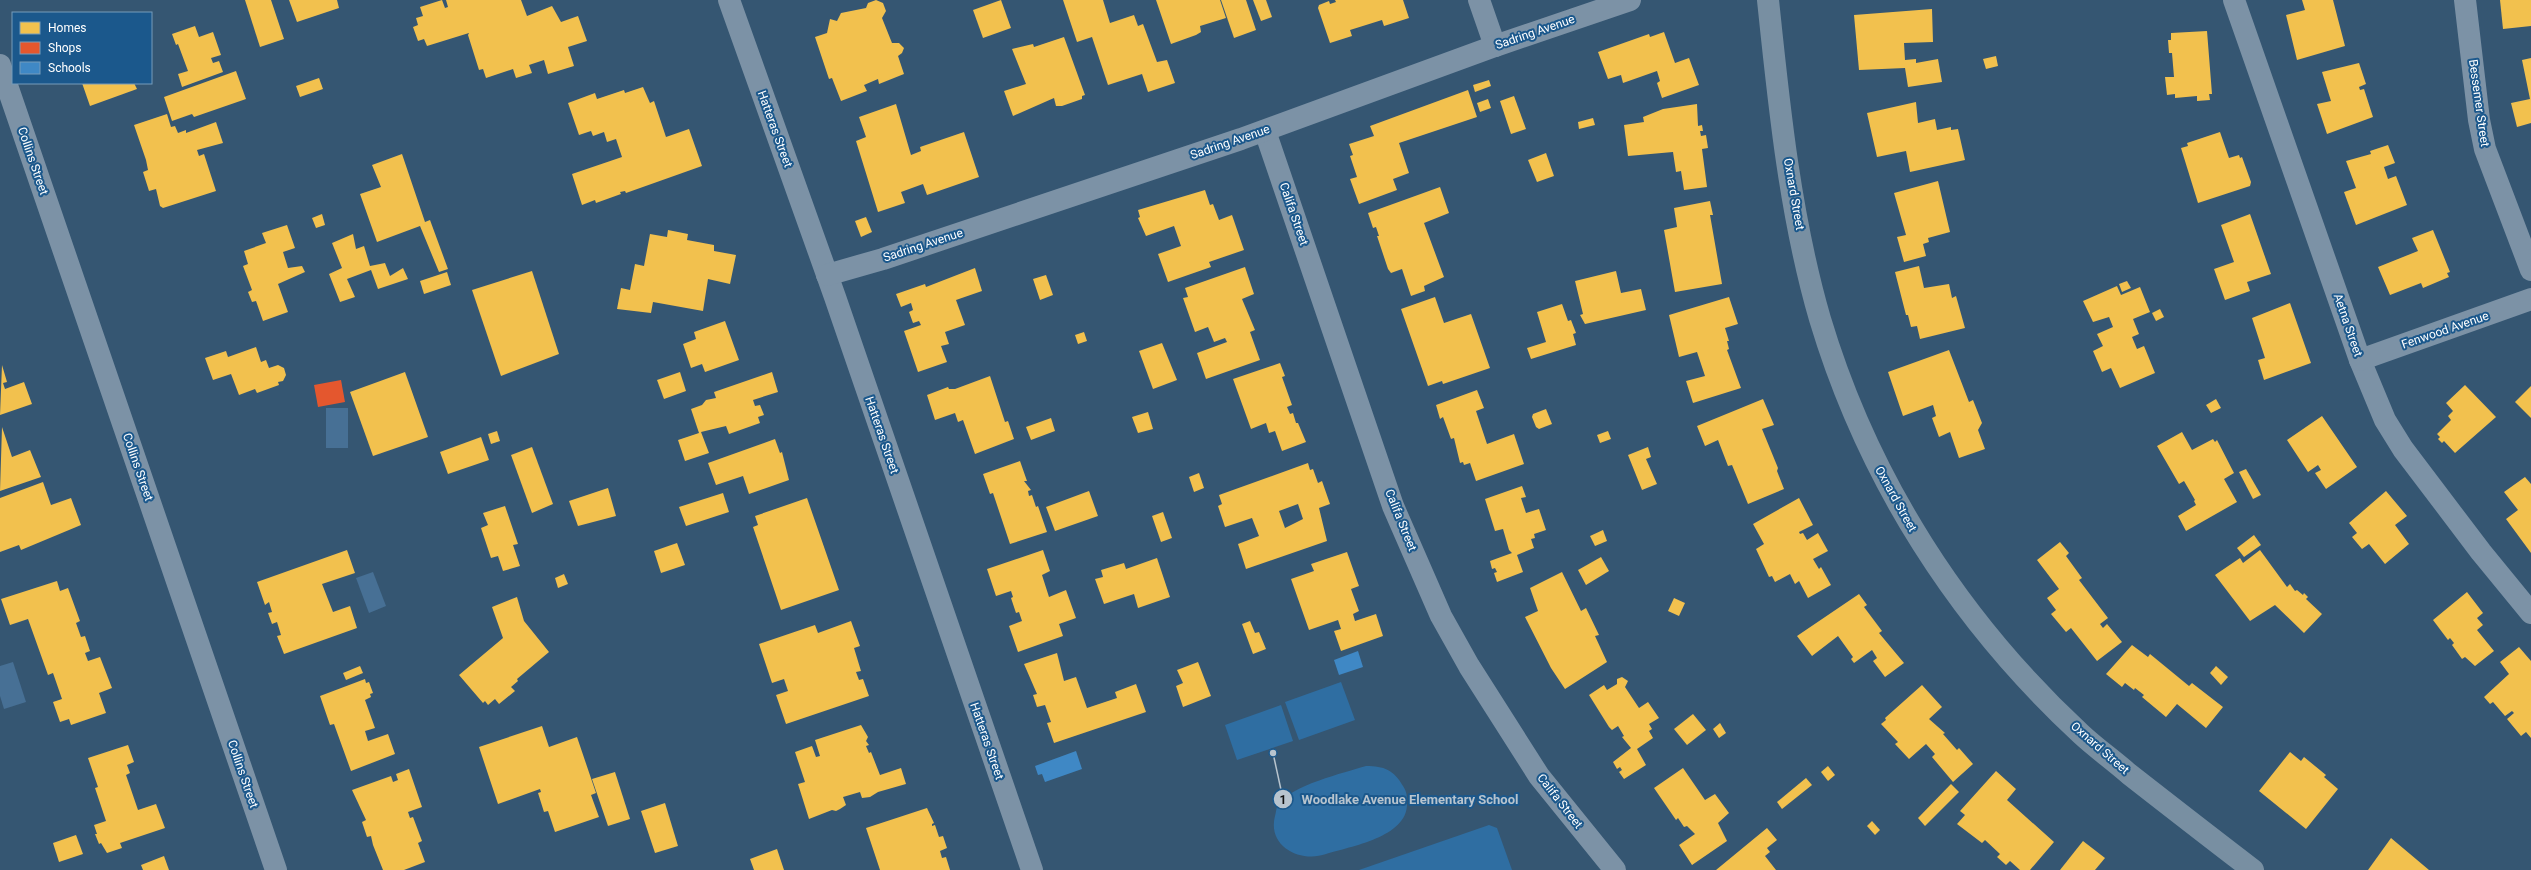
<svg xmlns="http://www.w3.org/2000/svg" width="2531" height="870" viewBox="0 0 2531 870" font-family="Roboto,sans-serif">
<rect width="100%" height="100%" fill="#355672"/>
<g fill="#2f6ea2">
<polygon points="1341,682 1355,720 1299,740 1285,702"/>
<polygon points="1281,705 1293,741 1237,760 1225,725"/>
<path d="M1366 766C1384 766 1394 770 1403 786 1407 792 1407 796 1407 803 1408 837 1351 846 1326 854 1301 863 1267 847 1275 816 1276 813 1276 808 1278 805 1291 785 1344 773 1366 766Z"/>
<polygon points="1489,825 1497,828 1512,870 1359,870"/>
</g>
<g fill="#477095">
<rect x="326" y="408" width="22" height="40"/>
<polygon points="373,572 386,606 369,613 356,578"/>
<polygon points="13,662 26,702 4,709 0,696 0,666"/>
</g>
<g fill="#f2c14e" fill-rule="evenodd">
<polygon points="245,0 271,0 284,39 260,47"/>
<polygon points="289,0 337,0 339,8 297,22"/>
<polygon points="442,0 445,8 448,7 446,0 521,0 527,16 552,6 561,22 578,16 587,41 568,47 574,66 548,74 544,60 529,65 532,73 516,78 513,69 486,78 483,69 479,70 468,35 469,33 427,46 424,39 418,41 413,27 418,25 416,18 423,16 420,7"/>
<polygon points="876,0 883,3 886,11 882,18 892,43 899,43 904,48 902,53 898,56 904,74 879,84 878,79 864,85 867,91 841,101 832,78 829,79 815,37 827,33 830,19 837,21 841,13 866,8 868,3"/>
<polygon points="1001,0 1011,28 983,38 973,10"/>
<polygon points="1063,0 1103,0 1110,23 1134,15 1138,26 1143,24 1157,62 1167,60 1175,83 1148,92 1142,74 1108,85 1092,37 1077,42"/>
<polygon points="1156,0 1220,0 1226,18 1200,26 1201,32 1196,35 1171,44"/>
<polygon points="1221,0 1246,0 1256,30 1234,38"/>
<polygon points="1253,0 1266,0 1272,17 1261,21"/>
<polygon points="1335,0 1403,0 1409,18 1384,26 1382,20 1350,30 1352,36 1330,43 1318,8 1319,5 1329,1 1330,4 1336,2"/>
<polygon points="2302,0 2333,0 2345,46 2297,60 2286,15 2305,10"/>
<polygon points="2500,0 2531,0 2531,26 2503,29"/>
<polygon points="1932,9 1933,42 1904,43 1905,60 1916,59 1916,63 1938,59 1942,82 1908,87 1905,68 1859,70 1854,15"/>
<polygon points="195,26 199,37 213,32 221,55 211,58 213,63 219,61 223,72 182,87 178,74 188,71 178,44 176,45 172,34"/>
<polygon points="2207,31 2212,94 2209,94 2210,100 2197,101 2197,96 2175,98 2175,94 2167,95 2165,77 2174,77 2172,53 2169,53 2168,40 2171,40 2171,33"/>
<polygon points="1664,32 1675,63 1689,58 1699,85 1662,98 1657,83 1660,81 1657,71 1623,83 1621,75 1608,79 1598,52 1649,34 1650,37"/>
<polygon points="1064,37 1085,95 1082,96 1082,99 1062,106 1056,106 1054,98 1013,116 1004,91 1026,84 1012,49 1033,44 1034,47"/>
<polygon points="1996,56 1998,66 1986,69 1983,59"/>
<polygon points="2531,58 2531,123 2517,127 2511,103 2530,99 2522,60"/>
<polygon points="2359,63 2366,84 2359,87 2360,90 2364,89 2373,117 2327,134 2317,104 2331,101 2322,72"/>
<polygon points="236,71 246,99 194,117 192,114 172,121 164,97"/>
<polygon points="319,78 323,89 300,97 296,86"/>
<polygon points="1489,80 1491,86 1475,92 1473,85"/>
<polygon points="82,83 134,83 137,89 90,106"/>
<polygon points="643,87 650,103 654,101 666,137 689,129 702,166 626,193 625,191 620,192 621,194 596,203 595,200 582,205 572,174 622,157 616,139 607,142 604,132 593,136 591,131 579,135 568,103 595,93 597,99 624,90 625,93"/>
<polygon points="1468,90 1477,117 1399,143 1409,173 1393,179 1397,190 1359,204 1350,179 1357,177 1350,156 1353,155 1349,144 1374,136 1370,126"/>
<polygon points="1514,96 1526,129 1511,134 1500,101"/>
<polygon points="1488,99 1491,108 1480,112 1477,103"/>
<polygon points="1916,102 1918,123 1935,119 1937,130 1951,127 1951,130 1958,129 1965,160 1910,172 1906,151 1877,157 1867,113"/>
<polygon points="896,104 911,155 921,151 920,147 964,132 979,177 927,195 923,184 901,192 905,203 878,212 856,141 866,137 859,117"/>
<polygon points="1697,104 1698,126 1702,125 1703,131 1700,131 1701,136 1706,135 1708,148 1702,149 1707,187 1684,190 1681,171 1676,172 1673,152 1628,156 1624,125 1644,122 1643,117 1663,109"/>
<polygon points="167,114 171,127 175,126 178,133 186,130 186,133 216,122 223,143 197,150 199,156 204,154 216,191 163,208 160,206 156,189 149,191 143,172 148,170 146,160 134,125"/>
<polygon points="1593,118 1595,125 1579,129 1578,122"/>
<polygon points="2220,132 2229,158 2239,155 2240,158 2242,157 2251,182 2250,186 2198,203 2181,148 2188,146 2187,143"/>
<polygon points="2388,145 2395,163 2384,167 2388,179 2396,176 2407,205 2356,225 2344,192 2356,188 2346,161 2371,154 2370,151"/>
<polygon points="1546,153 1554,176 1537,182 1528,160"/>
<polygon points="402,154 425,222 430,220 448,269 439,272 420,226 377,242 360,194 381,187 372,165"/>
<polygon points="1938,181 1950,232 1928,238 1929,242 1923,244 1926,256 1904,262 1897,237 1906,235 1894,193"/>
<polygon points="1440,187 1449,213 1424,223 1444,277 1424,286 1425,291 1411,296 1402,269 1391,273 1388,269 1377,236 1379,236 1376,227 1373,228 1368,213"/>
<polygon points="1205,190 1210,205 1213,204 1219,220 1232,215 1244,250 1209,262 1211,267 1168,282 1158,254 1181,246 1174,226 1146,236 1138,218 1140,217 1138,210"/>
<polygon points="1710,201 1713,215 1710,215 1722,284 1675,292 1664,230 1677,227 1674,208"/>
<polygon points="322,214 325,225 316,228 312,218"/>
<polygon points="2250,214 2271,274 2247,282 2250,291 2225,300 2214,269 2234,262 2221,225"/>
<polygon points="866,217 872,232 861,237 855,221"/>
<polygon points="287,225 295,248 283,252 288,268 302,266 305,272 278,284 288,312 263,321 256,301 252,302 248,292 252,290 243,266 248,264 244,251 266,243 262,233"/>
<polygon points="668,230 688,234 687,240 714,245 714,251 736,255 730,284 708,279 703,311 653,302 651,313 617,309 621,288 630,290 635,264 644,266 650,234 667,237"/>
<polygon points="2433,230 2450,272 2447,273 2449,277 2423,288 2421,283 2390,295 2378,267 2418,251 2412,238"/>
<polygon points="353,234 356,249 364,246 370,266 385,263 390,276 403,268 408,279 378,289 371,270 347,279 355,297 340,302 329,274 342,268 332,243"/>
<polygon points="1919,266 1924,288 1949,284 1952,298 1956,296 1965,328 1920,339 1917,326 1911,327 1908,315 1906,315 1895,272"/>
<polygon points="1245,267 1254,294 1242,299 1255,330 1250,332 1260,360 1206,379 1197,353 1227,342 1225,338 1214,342 1208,327 1195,332 1183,298 1188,297 1185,288"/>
<polygon points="975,268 982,291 956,300 965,325 945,332 949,344 941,346 947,362 918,372 904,331 921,325 919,321 913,323 909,312 913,310 911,303 901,307 896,294 925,284 926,287"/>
<polygon points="532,271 559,354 501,376 472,290"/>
<polygon points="1616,271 1621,293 1641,289 1646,310 1585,324 1580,315 1583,314 1575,281"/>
<polygon points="447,272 451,285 424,294 420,281"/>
<polygon points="1046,275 1053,295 1040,300 1033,279"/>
<polygon points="2127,281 2131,288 2122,292 2119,284"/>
<polygon points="2117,286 2121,295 2140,287 2150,312 2133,319 2139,334 2132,337 2137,349 2144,346 2155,373 2120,388 2111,368 2102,372 2093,351 2103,346 2097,334 2113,327 2109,317 2093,322 2083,301"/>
<polygon points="1435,297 1444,323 1471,314 1490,368 1443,384 1442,381 1428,386 1401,309"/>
<polygon points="1729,297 1738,324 1725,328 1729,341 1727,341 1729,349 1727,350 1741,388 1693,403 1686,381 1705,376 1697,352 1679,357 1669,315"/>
<polygon points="2290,303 2311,363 2264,380 2258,360 2265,358 2252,318"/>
<polygon points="1562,304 1568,321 1571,320 1576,333 1573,334 1576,345 1531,359 1527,348 1546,342 1537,312"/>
<polygon points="2160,309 2164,317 2156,321 2152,313"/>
<polygon points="725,321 739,360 705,372 702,364 691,368 683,344 696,339 694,332"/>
<polygon points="1084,332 1087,341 1078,344 1075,335"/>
<polygon points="1162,343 1177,380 1153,389 1139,351"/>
<polygon points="256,347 261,362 266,360 269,368 278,365 284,368 286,375 283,381 278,382 279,385 257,393 255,389 239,395 231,374 213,380 205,358 226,351 228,357"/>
<polygon points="1949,350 1969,402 1973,400 1982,423 1978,430 1985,449 1959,458 1950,432 1939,437 1932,418 1936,416 1933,405 1903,416 1888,372"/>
<polygon points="1280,363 1285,376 1282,377 1292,405 1287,407 1290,414 1293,413 1296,423 1298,423 1306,442 1282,451 1275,431 1269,433 1266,423 1251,429 1233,379"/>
<polygon points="2,365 7,382 3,383 5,389 24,382 32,404 0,415"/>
<polygon points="405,372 428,437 373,456 350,392"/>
<polygon points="680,372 686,391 664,399 657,380"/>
<polygon points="772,372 778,392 753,400 755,406 760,405 764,415 758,417 760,423 729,434 726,426 701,432 709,453 685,461 678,440 699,433 691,409 702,405 706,400 716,398 714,392"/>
<polygon points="990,376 1005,422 1008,421 1014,439 975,454 963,420 958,422 955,413 935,420 927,395 948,387 949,389 955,389"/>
<polygon points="2465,385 2496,417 2455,453 2444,441 2442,443 2438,439 2440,437 2437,434 2451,420 2448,416 2453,411 2446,403"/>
<polygon points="2531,386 2531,418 2515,402"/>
<polygon points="1477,390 1484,408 1476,411 1487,444 1514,434 1524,464 1476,481 1470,463 1464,465 1463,462 1460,463 1454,438 1451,439 1443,417 1440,419 1436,405"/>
<polygon points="1763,399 1774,425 1762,429 1778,468 1777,471 1784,489 1748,504 1732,465 1728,466 1718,440 1705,446 1697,426"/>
<polygon points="2216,399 2221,408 2211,413 2206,405"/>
<polygon points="1546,409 1552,424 1539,429 1536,427 1532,417 1533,414"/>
<polygon points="1148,412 1153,429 1138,433 1132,417"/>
<polygon points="2322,416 2357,467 2326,489 2315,473 2321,470 2318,465 2308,472 2287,440"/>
<polygon points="1051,418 1055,431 1031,440 1026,427"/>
<polygon points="2,427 12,457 30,450 41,477 0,491"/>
<polygon points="497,431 500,441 491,444 488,434"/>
<polygon points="1608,431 1611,439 1600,443 1597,435"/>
<polygon points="2182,432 2192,450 2213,439 2215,442 2217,440 2234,473 2224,479 2237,502 2186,531 2178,516 2196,505 2194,501 2195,500 2184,481 2179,484 2157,446"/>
<polygon points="481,437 489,460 448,474 440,452"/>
<polygon points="775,439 780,453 782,452 789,480 749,494 743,476 716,485 708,463"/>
<polygon points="532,447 553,504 532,513 511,455"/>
<polygon points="1648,447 1651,457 1646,459 1657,484 1642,490 1628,455"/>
<polygon points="1020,461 1027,481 1024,481 1031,490 1028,491 1029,496 1032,495 1036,507 1038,506 1047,532 1010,544 993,493 990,494 983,474"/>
<path d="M1308 463 1310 470 1313 469 1318 483 1322 481 1330 504 1319 508 1327 541 1246 569 1238 544 1259 536 1252 518 1225 527 1218 506 1222 504 1219 495ZM1298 504 1303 519 1285 528 1279 511Z"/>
<polygon points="2246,469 2261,495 2253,499 2239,472"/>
<polygon points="1199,473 1204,488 1194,492 1189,477"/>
<polygon points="2525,477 2531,484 2531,553 2506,519 2518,510 2504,492"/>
<polygon points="43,482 51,505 71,498 81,525 21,550 19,545 0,552 0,498"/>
<polygon points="1522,486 1526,497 1521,498 1526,513 1539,509 1546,530 1534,534 1535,538 1531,539 1534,548 1517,555 1523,572 1497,582 1494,573 1497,572 1495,568 1492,569 1490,561 1512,553 1509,550 1503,529 1495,531 1485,499"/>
<polygon points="608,488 616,516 578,526 569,501"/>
<polygon points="1089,491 1098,516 1055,531 1046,507"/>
<polygon points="2386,491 2407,516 2395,525 2409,544 2385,564 2369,544 2362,549 2352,537 2357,533 2349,523"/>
<polygon points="723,493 729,512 686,526 679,507"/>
<polygon points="807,498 839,590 781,610 753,527 758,525 755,516"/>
<polygon points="1799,498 1813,525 1799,532 1800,534 1803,533 1807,540 1818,533 1828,551 1813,559 1819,569 1821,567 1831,585 1808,598 1799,581 1795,584 1790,574 1775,582 1772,576 1769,577 1756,549 1764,544 1753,524"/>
<polygon points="505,506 518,544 513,545 520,566 503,571 498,556 491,558 481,528 488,525 483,513"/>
<polygon points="1163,512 1172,538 1161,542 1152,516"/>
<polygon points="1603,530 1607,541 1595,546 1590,536"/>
<polygon points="2254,535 2261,545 2244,557 2237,548"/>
<polygon points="2060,542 2069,553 2066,556 2082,578 2079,580 2108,618 2100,624 2103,628 2107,624 2122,642 2097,661 2071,628 2066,632 2051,614 2056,610 2047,598 2059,589 2037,560"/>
<polygon points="677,543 685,565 661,573 654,551"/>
<polygon points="347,550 355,573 322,584 333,612 350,606 357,628 284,654 277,636 281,635 277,622 272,624 268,613 272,612 269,602 265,605 257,582"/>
<polygon points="1043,550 1050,571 1042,575 1049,597 1066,590 1076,618 1059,624 1063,636 1018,652 1009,626 1022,621 1019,612 1016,613 1011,598 1013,597 1011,591 996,596 987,569"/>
<polygon points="2260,550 2287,587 2290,584 2295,591 2297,590 2303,595 2304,593 2308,597 2306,599 2322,614 2304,633 2275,605 2250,621 2215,575 2240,558 2243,563"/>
<polygon points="1347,552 1359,586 1351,589 1359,611 1353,614 1355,621 1376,614 1383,636 1341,651 1334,631 1341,629 1338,620 1309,630 1291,579 1314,571 1311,564"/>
<polygon points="1601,557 1609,571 1586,585 1578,570"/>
<polygon points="1157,558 1170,597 1138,608 1134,594 1104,604 1095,579 1103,577 1101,570 1124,563 1126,569"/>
<polygon points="1562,572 1581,611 1586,608 1599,635 1595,636 1607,662 1565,689 1551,668 1525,617 1538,611 1530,588"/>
<polygon points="564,574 568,584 558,588 555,578"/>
<polygon points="57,581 60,591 68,588 80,621 76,623 81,637 85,636 90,651 85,653 88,661 100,657 112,688 99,693 106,713 71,725 69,719 60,722 53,702 62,699 53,673 48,675 28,619 10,625 1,599"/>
<polygon points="2467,592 2483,613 2477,618 2483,625 2477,630 2494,651 2475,666 2465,657 2462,659 2452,645 2454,643 2450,638 2448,640 2433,620"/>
<polygon points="1859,594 1867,605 1864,607 1882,631 1879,633 1904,663 1885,677 1873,661 1877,658 1872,650 1854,663 1851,659 1853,657 1838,636 1812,656 1797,636"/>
<polygon points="517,597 524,621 549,652 517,679 518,681 511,687 515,691 499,704 495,699 488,705 485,701 483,703 459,675 503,638 492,607"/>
<polygon points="1674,598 1685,603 1679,616 1668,611"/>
<polygon points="851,621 860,646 854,648 861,671 856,672 859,680 863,679 869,696 786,724 776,695 788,691 784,679 772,683 759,644 815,625 818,633"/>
<polygon points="1250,621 1255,633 1259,632 1266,649 1253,654 1242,624"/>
<polygon points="2132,645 2148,657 2150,654 2189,686 2192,683 2223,707 2206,728 2177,704 2166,717 2142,697 2144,695 2135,688 2134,690 2125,683 2122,687 2106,674"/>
<polygon points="2519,647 2531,661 2531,738 2526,732 2521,736 2507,719 2514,713 2512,711 2505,716 2493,702 2490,704 2484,697 2509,674 2500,662"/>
<polygon points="1057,653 1064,681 1076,677 1087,708 1117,698 1115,692 1136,684 1146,712 1054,743 1047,723 1051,722 1045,705 1037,707 1033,695 1037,694 1024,664"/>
<polygon points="1198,662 1211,696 1183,707 1176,686 1183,683 1177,670"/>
<polygon points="360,666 363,673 346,680 343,673"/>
<polygon points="2216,666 2228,677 2221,685 2210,673"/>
<polygon points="1622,677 1628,681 1625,687 1639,708 1648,702 1659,718 1649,724 1652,729 1649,731 1653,738 1637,749 1646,765 1624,779 1619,772 1622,770 1620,767 1617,769 1613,762 1631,748 1622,737 1624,736 1618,726 1612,730 1609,727 1589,695 1604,685 1607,690 1617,684 1617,679"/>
<polygon points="365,679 366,683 369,682 373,693 370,694 371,697 365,700 375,728 365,731 368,741 388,734 395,754 351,771 334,724 330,725 320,696"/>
<polygon points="1922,685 1942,707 1929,719 1945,733 1943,734 1957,750 1959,748 1973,764 1953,782 1932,757 1935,754 1926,744 1909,759 1895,744 1898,742 1881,724 1886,720 1885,718"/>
<polygon points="1693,714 1706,730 1687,745 1674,729"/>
<polygon points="1720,723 1726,733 1719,738 1713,729"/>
<polygon points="861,725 868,737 866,741 869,745 866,746 869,753 871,752 880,775 901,768 906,784 878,792 870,797 862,798 860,792 843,797 846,805 840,809 836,811 832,810 809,819 798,784 805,782 795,752 812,746 816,757 820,756 815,740"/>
<polygon points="542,726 549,747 577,737 596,793 591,795 599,817 555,832 548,811 544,812 538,793 541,792 540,789 498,804 479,747"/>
<polygon points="128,745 134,762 127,765 130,773 126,775 138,810 156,804 165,828 120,843 122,848 107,853 101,843 99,844 95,834 97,834 94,825 106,821 95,788 98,787 88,758"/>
<polygon points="2290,752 2301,761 2304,757 2326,775 2324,777 2338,789 2306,829 2259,791"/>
<polygon points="1828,766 1835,775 1828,781 1821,772"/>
<polygon points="1683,768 1705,800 1715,794 1729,813 1718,823 1727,841 1692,865 1679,845 1695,834 1687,826 1684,827 1678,818 1676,820 1654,788"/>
<polygon points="409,769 422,807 408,812 410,818 413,817 422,841 418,843 425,862 404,870 383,870 373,845 371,836 367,837 362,822 366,820 352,790 391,776 393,782 398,780 396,774"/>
<polygon points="1996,771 2016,789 2007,800 2054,842 2030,870 2020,870 2010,861 2006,865 1997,857 2000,854 1985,840 1982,843 1957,824 1965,815 1960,811"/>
<polygon points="615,772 630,819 608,826 592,779"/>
<polygon points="1806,778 1812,785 1782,809 1777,802"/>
<polygon points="1951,784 1959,792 1925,826 1918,818"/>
<polygon points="665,803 678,846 655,853 641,811"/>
<polygon points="927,808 934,823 932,824 932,826 935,825 939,837 943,836 947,848 940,851 942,858 946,857 950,870 880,870 866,828"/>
<polygon points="1872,821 1880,830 1875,835 1867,826"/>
<polygon points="1767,828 1777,840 1767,848 1770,852 1765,856 1776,870 1716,870"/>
<polygon points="76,835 83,854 59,862 53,843"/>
<polygon points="2391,838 2429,870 2368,870"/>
<polygon points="2083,841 2105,858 2095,870 2060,870"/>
<polygon points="777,849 784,870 754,870 750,859"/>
<polygon points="164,856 169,870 143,870 141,865"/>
</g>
<polygon fill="#e4572e" points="341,380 345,402 318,407 314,385"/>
<g fill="#3f88c5">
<polygon points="1358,651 1363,667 1339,675 1334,660"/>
<polygon points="1076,751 1082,769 1045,782 1042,774 1038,775 1035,766"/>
</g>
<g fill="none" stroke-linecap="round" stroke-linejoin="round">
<g stroke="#7c92a6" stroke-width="22">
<polyline points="729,0 835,297 1032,870"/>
<polyline points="1479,0 1495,46"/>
<polyline points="2234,0 2360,360 2385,420 2403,449 2481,552 2531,613"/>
<polyline points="2465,0 2479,120 2485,149 2531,270"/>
<polyline points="0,65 276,870"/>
<polyline points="1265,131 1393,506 1441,616 1469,666 1539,776 1615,870"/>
<polyline points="827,275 883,259 1241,139 1495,46 1630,0"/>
<polyline points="2360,360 2531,299"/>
</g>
<path stroke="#788fa2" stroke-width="22" d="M1768 0C1779 106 1790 216 1820 319 1868 479 1958 620 2081 734 2096 748 2113 760 2129 774 2170 806 2211 838 2253 870"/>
</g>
<g text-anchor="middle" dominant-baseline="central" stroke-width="4" stroke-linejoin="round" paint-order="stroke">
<g font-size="12" fill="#fff" stroke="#1b588c">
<text transform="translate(1535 32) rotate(-19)">Sadring Avenue</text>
<text transform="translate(2479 103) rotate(82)">Bessemer Street</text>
<text transform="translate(775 129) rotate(70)">Hatteras Street</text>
<text transform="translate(1230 142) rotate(-19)">Sadring Avenue</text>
<text transform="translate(33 161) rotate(71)">Collins Street</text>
<text transform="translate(1794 194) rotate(80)">Oxnard Street</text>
<text transform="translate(1294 214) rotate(71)">Califa Street</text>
<text transform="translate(923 245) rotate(-18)">Sadring Avenue</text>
<text transform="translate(2348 325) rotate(71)">Aetna Street</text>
<text transform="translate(2445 330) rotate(-19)">Fenwood Avenue</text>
<text transform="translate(882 435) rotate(71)">Hatteras Street</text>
<text transform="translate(138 467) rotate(71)">Collins Street</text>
<text transform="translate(1896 499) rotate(61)">Oxnard Street</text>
<text transform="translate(1401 520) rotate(68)">Califa Street</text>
<text transform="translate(987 741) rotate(71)">Hatteras Street</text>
<text transform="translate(2100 748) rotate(41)">Oxnard Street</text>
<text transform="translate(243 774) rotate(71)">Collins Street</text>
<text transform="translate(1560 801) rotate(52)">Califa Street</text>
</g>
</g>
<path fill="none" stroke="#b8c4ce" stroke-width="1.5" d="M1273 753L1283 799"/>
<g fill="#b8c4ce" stroke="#1b588c" stroke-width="1.5">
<circle cx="1273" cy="753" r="4"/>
<circle cx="1283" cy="799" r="10"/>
</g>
<g font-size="12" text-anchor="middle" font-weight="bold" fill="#111">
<text x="1283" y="804">1</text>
</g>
<g font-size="13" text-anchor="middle" font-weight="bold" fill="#b8c4ce" stroke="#1b588c" stroke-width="4" stroke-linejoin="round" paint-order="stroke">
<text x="1410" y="804">Woodlake Avenue Elementary School</text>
</g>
<rect x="12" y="12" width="140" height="72" fill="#1b588c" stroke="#769bba"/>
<rect x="20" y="22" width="20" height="12" fill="#f2c14e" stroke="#769bba"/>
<text x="48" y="32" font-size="12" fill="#ffffff">Homes</text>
<rect x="20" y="42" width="20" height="12" fill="#e4572e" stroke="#769bba"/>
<text x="48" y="52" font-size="12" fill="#ffffff">Shops</text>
<rect x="20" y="62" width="20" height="12" fill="#3f88c5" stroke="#769bba"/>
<text x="48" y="72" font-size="12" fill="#ffffff">Schools</text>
</svg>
